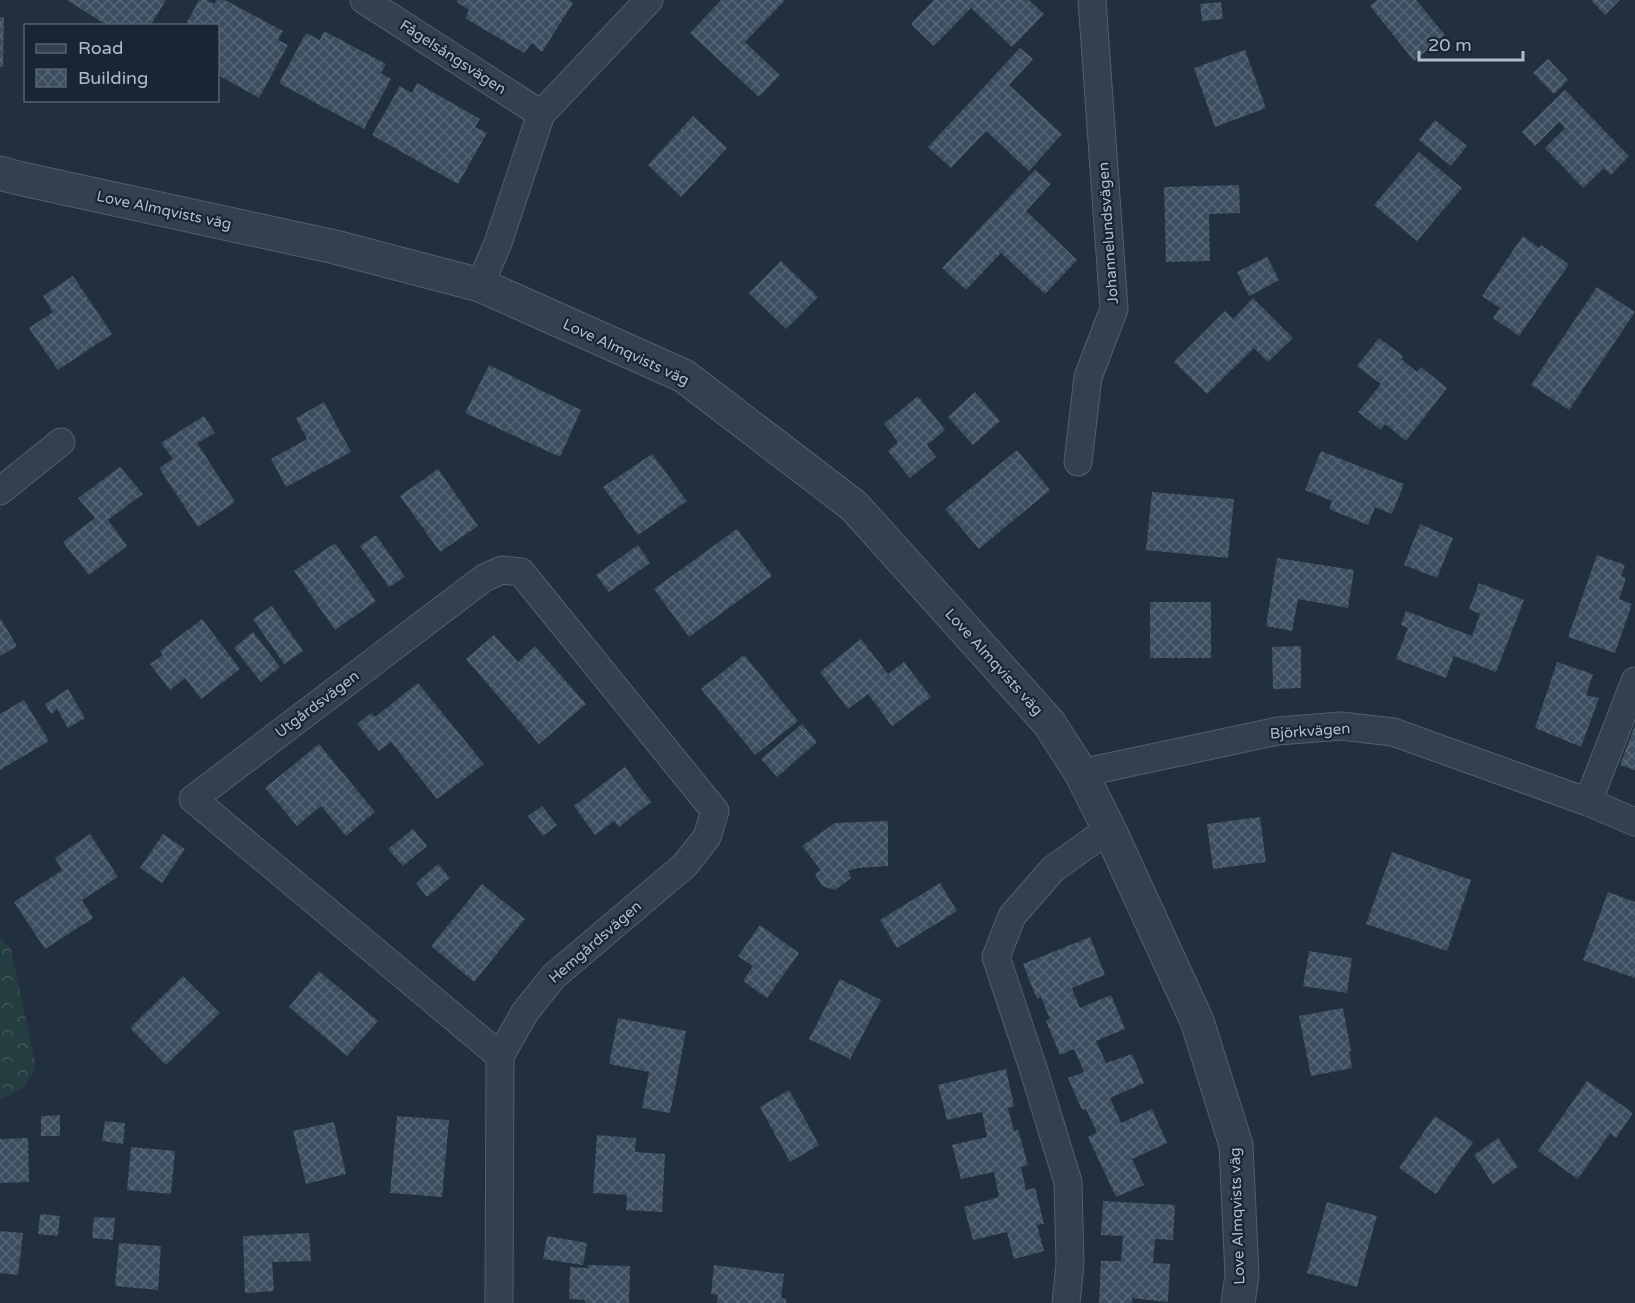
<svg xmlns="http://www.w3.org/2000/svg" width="1635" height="1303" viewBox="0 0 1635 1303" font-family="'Varela Round',sans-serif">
<defs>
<pattern id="forest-crowns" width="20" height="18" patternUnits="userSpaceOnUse" patternTransform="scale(1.5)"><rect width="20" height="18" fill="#233d40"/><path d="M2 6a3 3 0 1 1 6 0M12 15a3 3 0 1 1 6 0" fill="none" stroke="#41575a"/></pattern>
<pattern id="building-cross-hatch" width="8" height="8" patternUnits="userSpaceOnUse" patternTransform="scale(1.5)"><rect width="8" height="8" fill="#3c4d5f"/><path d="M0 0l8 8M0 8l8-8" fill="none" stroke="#566575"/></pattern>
</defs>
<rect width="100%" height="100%" fill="#212f3f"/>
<polygon fill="url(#forest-crowns)" points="0,937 11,949 36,1067 24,1088 0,1100"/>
<g fill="url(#building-cross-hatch)">
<polygon points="67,0 166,0 150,26 108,26"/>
<polygon points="199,0 206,0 214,4 217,0 225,0 283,31 278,40 288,45 259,98 218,75 218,26 185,26"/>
<polygon points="458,0 569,0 573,3 542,52 532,43 524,53 465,18 469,10 457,2"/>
<polygon points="721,0 785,0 745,42 780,75 759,97 690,33"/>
<polygon points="934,0 1029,0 1044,14 1012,47 971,8 934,46 911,24"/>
<polygon points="1377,0 1416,0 1445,35 1414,61 1370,6"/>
<polygon points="1591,0 1620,0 1605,15"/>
<polygon points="1221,2 1223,19 1202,21 1200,4"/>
<polygon points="0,17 4,17 3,67 0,67"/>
<polygon points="324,31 386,64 381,73 391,79 364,129 279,83 306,33 320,40"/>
<polygon points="1020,48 1033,59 1009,85 1062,134 1029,171 986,131 951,168 928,147"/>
<polygon points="1245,50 1266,108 1215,127 1194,68"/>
<polygon points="1548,59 1568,80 1554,94 1533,73"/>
<polygon points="417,83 480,119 475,127 487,133 458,184 372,135 400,86 412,93"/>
<polygon points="1565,90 1629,156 1611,175 1604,168 1583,188 1545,148 1565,128 1559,122 1535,146 1522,132"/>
<polygon points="693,116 727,148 681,197 648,165"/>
<polygon points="1435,120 1467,146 1451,166 1419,140"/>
<polygon points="1419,152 1462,188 1417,241 1374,205"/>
<polygon points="1035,170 1051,184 1026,211 1077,260 1045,294 1001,253 966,290 942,268"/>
<polygon points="1239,185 1240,213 1209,214 1210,261 1166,262 1164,187"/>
<polygon points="1523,236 1539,248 1541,245 1569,264 1519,336 1493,318 1500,308 1482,296"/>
<polygon points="1267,257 1279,280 1249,296 1237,272"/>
<polygon points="781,261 818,297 786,329 749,293"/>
<polygon points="73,276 112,334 58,370 29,328 53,312 43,296"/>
<polygon points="1597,287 1635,312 1569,410 1531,385"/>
<polygon points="1253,298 1293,338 1268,362 1254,348 1207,394 1174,362 1225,311 1233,319"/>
<polygon points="1379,338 1403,356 1401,359 1417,372 1421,367 1447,388 1406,441 1385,424 1381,430 1358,412 1381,384 1357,366"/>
<polygon points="489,365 581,410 560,457 465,413"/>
<polygon points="975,392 1000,421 973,445 948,417"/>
<polygon points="918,396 945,430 927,445 936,457 910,478 888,451 898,442 884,424"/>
<polygon points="324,402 351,452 286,487 271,459 307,439 296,418"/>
<polygon points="204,416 215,433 197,443 235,502 198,527 159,468 173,459 161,443"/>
<polygon points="1017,450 1050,490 979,549 945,509"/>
<polygon points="1321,451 1404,484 1392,514 1375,507 1368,525 1329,509 1332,501 1305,490"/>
<polygon points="652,454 687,501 638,535 603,487"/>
<polygon points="120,467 143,494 108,520 127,546 89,575 63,542 95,518 78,498"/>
<polygon points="438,469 478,526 440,552 400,496"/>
<polygon points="1152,492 1234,499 1228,558 1146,550"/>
<polygon points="1420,524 1453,538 1437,578 1404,565"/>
<polygon points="737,529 772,576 689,637 654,589"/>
<polygon points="376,535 405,577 389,587 360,546"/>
<polygon points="335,543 376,601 335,630 294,571"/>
<polygon points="638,545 650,563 609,592 596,575"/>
<polygon points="1597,555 1625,565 1621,576 1626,578 1619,599 1632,604 1615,653 1568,637"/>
<polygon points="1277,558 1354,570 1348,608 1298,599 1292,631 1266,626"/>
<polygon points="1479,583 1524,600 1496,672 1454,656 1446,678 1396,659 1408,628 1401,625 1406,611 1472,636 1480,614 1469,609"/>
<rect x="1150" y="602" width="61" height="56"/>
<polygon points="272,606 303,651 284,664 253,619"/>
<polygon points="0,618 17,646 0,656"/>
<polygon points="202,619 240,669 201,699 185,678 170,690 150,664 163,655 160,651"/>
<polygon points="253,632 280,667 261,682 234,648"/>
<polygon points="494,635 518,662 535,646 586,704 539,744 466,659"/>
<polygon points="861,639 888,674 904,662 931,697 892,726 868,694 848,709 820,672"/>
<polygon points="1301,646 1301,688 1273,689 1272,647"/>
<polygon points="744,655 798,721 755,755 701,689"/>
<polygon points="1557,662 1593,674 1586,695 1599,698 1581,747 1535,728"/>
<polygon points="418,683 484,764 437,799 391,742 379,751 357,724 371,713 375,717"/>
<polygon points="68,689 85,718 68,728 57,709 51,714 45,704"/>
<polygon points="24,700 49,741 0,770 0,714"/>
<polygon points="802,724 817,742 777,777 761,759"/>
<polygon points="1635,725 1635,770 1620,765"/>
<polygon points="319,744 375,812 346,836 321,806 297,826 265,788"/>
<polygon points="625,767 651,802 619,827 614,821 595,835 574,806"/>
<polygon points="542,806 557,825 543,836 528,816"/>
<polygon points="1260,817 1266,862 1213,869 1207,824"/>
<polygon points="888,821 888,866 858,868 848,871 851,878 835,890 822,886 815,874 821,870 802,846 835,823"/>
<polygon points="413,829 427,846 403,866 388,849"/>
<polygon points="90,834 118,877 82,900 93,918 45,949 14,902 62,870 55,858"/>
<polygon points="163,834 185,849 162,883 140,868"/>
<polygon points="1392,852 1471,880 1447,951 1366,924"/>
<polygon points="438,864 450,878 427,897 416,883"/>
<polygon points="940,883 957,911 897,948 880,920"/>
<polygon points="482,884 525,919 474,982 431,946"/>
<polygon points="1608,892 1635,902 1635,978 1583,960"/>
<polygon points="760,925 799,953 767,998 743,981 753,966 738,956"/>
<polygon points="1090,937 1105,975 1072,988 1080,1008 1111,995 1125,1029 1096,1041 1106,1063 1132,1054 1144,1083 1110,1098 1121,1123 1152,1109 1167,1143 1132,1159 1144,1185 1116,1197 1088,1137 1097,1133 1086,1109 1082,1110 1068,1078 1084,1072 1074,1049 1060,1055 1046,1021 1050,1019 1041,997 1037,999 1023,964"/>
<polygon points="1309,951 1352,958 1347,993 1303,986"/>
<polygon points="319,971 378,1021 347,1056 289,1007"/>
<polygon points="183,976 220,1013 166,1065 130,1028"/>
<polygon points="840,979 881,1000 850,1059 809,1039"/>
<polygon points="1343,1008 1351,1051 1349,1051 1352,1068 1311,1076 1299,1016"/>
<polygon points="618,1018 686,1031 670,1113 642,1108 649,1072 609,1064"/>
<polygon points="1006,1069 1014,1106 1008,1108 1014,1131 1018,1130 1028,1165 1021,1167 1026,1190 1035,1188 1044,1224 1037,1225 1044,1251 1014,1259 1007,1232 973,1240 964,1207 999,1197 994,1172 961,1179 952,1145 987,1137 982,1112 947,1120 938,1085"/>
<polygon points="1587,1081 1633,1113 1616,1138 1610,1133 1578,1179 1538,1151"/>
<polygon points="789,1090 819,1145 790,1162 760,1107"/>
<polygon points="60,1115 60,1136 41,1136 41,1116"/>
<polygon points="397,1116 449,1120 442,1197 390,1193"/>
<polygon points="1435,1116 1473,1142 1436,1194 1399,1168"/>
<polygon points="105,1121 125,1123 123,1144 102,1141"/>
<polygon points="334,1122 346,1174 306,1184 293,1131"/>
<polygon points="597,1135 636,1138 635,1152 665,1154 662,1212 626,1210 627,1195 593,1193"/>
<polygon points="28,1138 29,1182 0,1183 0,1139"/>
<polygon points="1498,1138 1518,1167 1493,1184 1474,1155"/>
<polygon points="131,1147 175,1151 171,1194 127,1190"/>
<polygon points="1103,1201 1175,1205 1173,1240 1155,1239 1153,1263 1170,1264 1168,1302 1132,1298 1132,1303 1099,1303 1101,1261 1121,1261 1123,1236 1101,1235"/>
<polygon points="1327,1202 1377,1216 1357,1287 1307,1273"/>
<polygon points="40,1214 60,1216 58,1236 38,1234"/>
<polygon points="94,1217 115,1218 113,1240 92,1238"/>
<polygon points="0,1231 23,1233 18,1275 0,1273"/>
<polygon points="309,1233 311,1261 272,1262 274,1291 245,1293 243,1236"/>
<polygon points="547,1236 587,1243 583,1265 543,1259"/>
<polygon points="119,1243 161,1246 158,1290 115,1286"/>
<polygon points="588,1265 630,1266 629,1303 585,1303 585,1300 569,1299 570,1267 588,1268"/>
<polygon points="714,1265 784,1274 781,1298 786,1299 786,1303 717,1303 718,1295 711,1294"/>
</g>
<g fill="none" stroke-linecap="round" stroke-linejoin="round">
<defs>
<g id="minor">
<polyline points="364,0 541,114"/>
<polyline points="480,285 498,243 541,114 649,0"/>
<polyline points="1078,462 1088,377 1114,309 1092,0"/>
<polyline points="0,491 61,442"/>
<polyline points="1081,773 1278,731 1341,726 1393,732 1588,802 1635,822"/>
<polyline points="1588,802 1635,681"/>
<polyline points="499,1303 500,1056 525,1012 554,976 685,865 707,837 715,811 521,572 502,570 484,578 193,799 500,1056"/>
<polyline points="1066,1303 1070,1264 1068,1182 1033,1068 996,957 1012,916 1053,869 1109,829"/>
</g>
<polyline id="tertiary" points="0,173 18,178 335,247 480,285 684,376 854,506 1049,723 1081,773 1109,829 1197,1021 1236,1145 1242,1275 1238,1303"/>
</defs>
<use href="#minor" stroke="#535e6d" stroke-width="29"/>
<use href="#tertiary" stroke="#535e6d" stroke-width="35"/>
<use href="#minor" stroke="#35404f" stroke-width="27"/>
<use href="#tertiary" stroke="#35404f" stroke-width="33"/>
</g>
<g text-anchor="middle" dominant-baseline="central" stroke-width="4.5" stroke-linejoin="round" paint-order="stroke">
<g font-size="15" fill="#b1bbca" stroke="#1a2534">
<text transform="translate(453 57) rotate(33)">Fågelsångsvägen</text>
<text transform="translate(164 210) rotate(12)">Love Almqvists väg</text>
<text transform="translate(1108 233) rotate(-94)">Johannelundsvägen</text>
<text transform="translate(626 352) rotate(25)">Love Almqvists väg</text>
<text transform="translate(994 662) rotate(48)">Love Almqvists väg</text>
<text transform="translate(317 704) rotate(-37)">Utgårdsvägen</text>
<text transform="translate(1310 731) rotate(-4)">Björkvägen</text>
<text transform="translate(595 942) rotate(-41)">Hemgårdsvägen</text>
<text transform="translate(1237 1216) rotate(-92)">Love Almqvists väg</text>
</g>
</g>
<rect x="24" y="24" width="195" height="78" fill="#1a2534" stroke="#566170" stroke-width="1.5"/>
<rect x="36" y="44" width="30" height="9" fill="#35404f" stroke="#566170" stroke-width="1.5"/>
<text x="78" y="54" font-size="18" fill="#b1bbca">Road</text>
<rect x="36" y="69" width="30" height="18" fill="url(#building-cross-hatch)" stroke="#566170" stroke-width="1.5"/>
<text x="78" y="84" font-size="18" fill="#b1bbca">Building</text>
<path d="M1419 51v9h104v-9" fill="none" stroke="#b1bbca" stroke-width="3"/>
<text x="1428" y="51" font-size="18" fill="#b1bbca" stroke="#1a2534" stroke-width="4.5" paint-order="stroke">20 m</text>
</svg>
